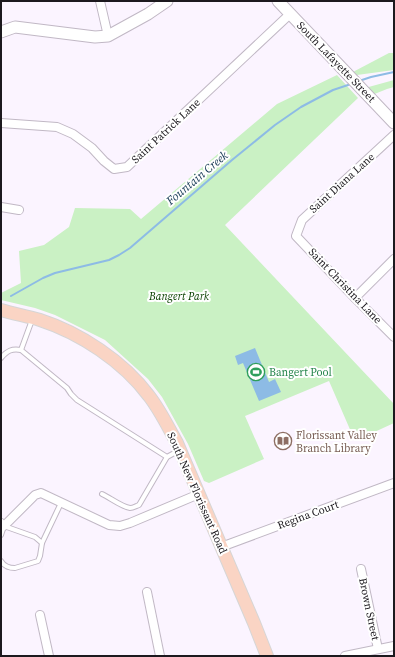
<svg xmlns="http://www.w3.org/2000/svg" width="395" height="657" viewBox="0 0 395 657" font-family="'Source Serif 4',serif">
<rect width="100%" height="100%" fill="#fbf4ff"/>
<g fill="#caf1c4">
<polygon points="389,53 394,53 394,70 357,75 351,73"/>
<polygon points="337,75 358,98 225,225 394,404 394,423 355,441 329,381 245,416 264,459 209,483 204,481 188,444 162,397 148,379 105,340 55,315 35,308 1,300 1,293 21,283 19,251 44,245 69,227 75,208 130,209 141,219 277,104"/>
<polygon points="394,80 394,87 387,89 372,95 365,88"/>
</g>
<polygon fill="#8dbbe5" points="255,348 269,382 275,379 281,392 259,401 243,363 238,365 235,356"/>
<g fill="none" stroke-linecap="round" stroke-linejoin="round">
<g stroke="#8dbbe5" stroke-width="2">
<polyline points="359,81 371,77 394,72"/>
<polyline points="11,296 43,278 55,273 109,260 119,255 130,248 232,160 275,125 301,107 333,90 351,84"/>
</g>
<defs>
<g id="lane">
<polyline points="32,320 21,350 67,388 71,394 77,400 167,457"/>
<path d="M1 358C7 351 12 348 21 350"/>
<path d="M102 494C109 497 122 507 130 508 133 508 136 506 139 505L167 457 178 451"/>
<polyline points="1,535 4,526 35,537 42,543"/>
<path d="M1 561C4 566 9 568 15 568L38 561 40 556 42 543 61 503"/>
</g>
<g id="street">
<polyline points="100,1 108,36"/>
<polyline points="1,123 57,127 73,134 92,148 104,161 114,169 127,167 290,14"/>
<polyline points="394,135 302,220 296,236 355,298 394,337"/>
<polyline points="1,207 19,210"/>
<polyline points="355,298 394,259"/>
<polyline points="1,523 4,526 35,495 41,493 109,525 120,526 130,523 199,494"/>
<polyline points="221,547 394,483"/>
<polyline points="361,569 378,649"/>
<polyline points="147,592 160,656"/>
<polyline points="40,615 49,656"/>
<polyline points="345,656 394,646"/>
</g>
<g id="secondary">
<polyline points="278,1 394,123"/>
<polyline points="1,32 15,27 95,37 108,36 148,14 167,1"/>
</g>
<path id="primary" d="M1 310C14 314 27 316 40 320 80 333 123 361 149 396 160 410 168 427 177 443L254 623 267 656"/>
</defs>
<use href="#lane" stroke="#c1b8c5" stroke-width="6"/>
<use href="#street" stroke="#c1b8c5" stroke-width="10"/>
<use href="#secondary" stroke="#c1b8c5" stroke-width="13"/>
<use href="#primary" stroke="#d6d6d6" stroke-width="14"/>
<use href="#lane" stroke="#fff" stroke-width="4"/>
<use href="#street" stroke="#fff" stroke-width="8"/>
<use href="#secondary" stroke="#fff" stroke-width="11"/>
<use href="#primary" stroke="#fad4c4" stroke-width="12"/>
</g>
<defs>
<symbol id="stadium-ring" viewBox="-11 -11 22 22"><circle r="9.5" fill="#fff" stroke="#2e9e5b" stroke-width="1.5"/><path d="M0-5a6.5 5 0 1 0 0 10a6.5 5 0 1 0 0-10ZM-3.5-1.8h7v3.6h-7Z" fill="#2e9e5b"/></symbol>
<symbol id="library-ring" viewBox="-11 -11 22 22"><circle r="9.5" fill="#fff" stroke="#8d6e63" stroke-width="1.5"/><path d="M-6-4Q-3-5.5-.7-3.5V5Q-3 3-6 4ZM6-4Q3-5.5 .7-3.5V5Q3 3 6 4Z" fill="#8d6e63"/></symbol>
</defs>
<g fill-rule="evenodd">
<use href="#stadium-ring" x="246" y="362" width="20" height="20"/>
<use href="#library-ring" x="273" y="431" width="20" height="20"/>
</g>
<g text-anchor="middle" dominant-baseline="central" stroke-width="4" stroke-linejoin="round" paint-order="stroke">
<g font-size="11" fill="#1c191e" stroke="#fff">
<text transform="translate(336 62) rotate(46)">South Lafayette Street</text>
<text transform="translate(166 131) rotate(-43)">Saint Patrick Lane</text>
<text transform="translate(342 183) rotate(-42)">Saint Diana Lane</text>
<text transform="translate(345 286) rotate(46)">Saint Christina Lane</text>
<text transform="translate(197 493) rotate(66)">South New Florissant Road</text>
<text transform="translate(308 515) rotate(-20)">Regina Court</text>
<text transform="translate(369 609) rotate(78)">Brown Street</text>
</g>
<g font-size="11" font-style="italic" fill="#0a4201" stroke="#fff">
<text x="179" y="296">Bangert Park</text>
</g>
<g font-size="11" fill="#27864d" stroke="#fff" text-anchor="start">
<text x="269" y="372">Bangert Pool</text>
</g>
<g font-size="11" fill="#785e54" stroke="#fff" text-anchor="start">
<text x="296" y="435">Florissant Valley<tspan x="296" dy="13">Branch Library</tspan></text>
</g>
<g font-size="12" font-style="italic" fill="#123652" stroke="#fff">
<text transform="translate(197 178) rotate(-40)">Fountain Creek</text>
</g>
</g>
<rect width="395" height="657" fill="none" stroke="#1c191e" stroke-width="4"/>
</svg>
